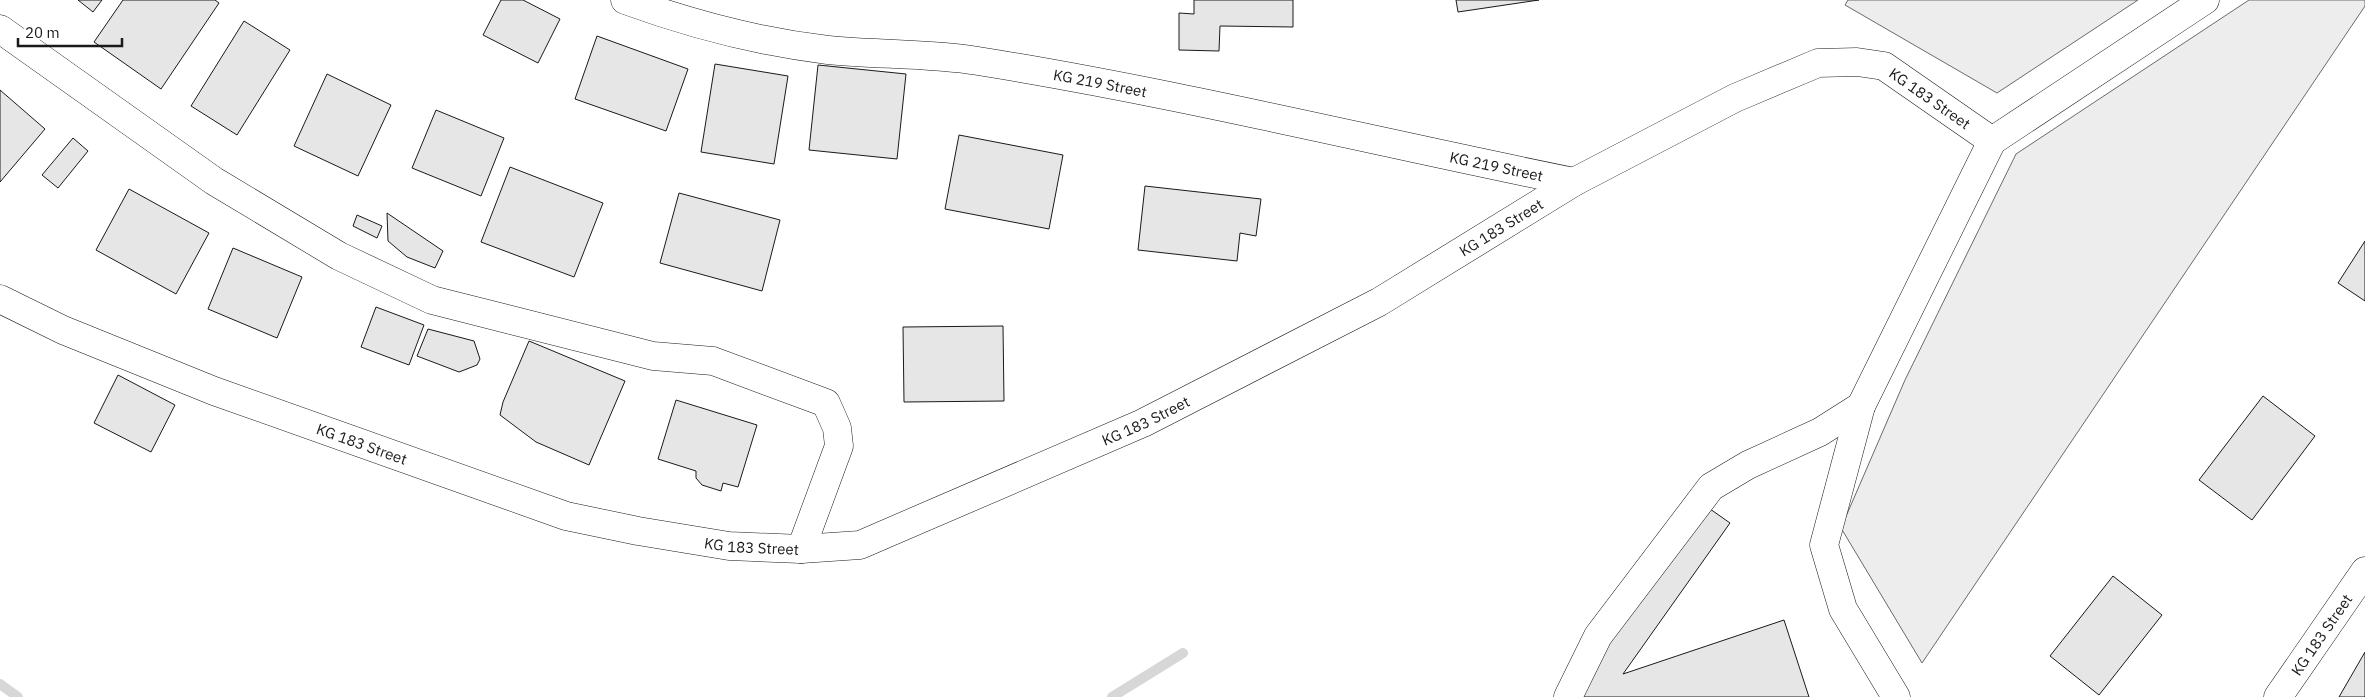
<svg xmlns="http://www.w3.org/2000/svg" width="2365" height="697" viewBox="0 0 2365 697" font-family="'IBM Plex Sans',sans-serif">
<rect width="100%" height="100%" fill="#fff"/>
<g fill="#ededed" stroke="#6a6a6a">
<polygon points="1848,0 2138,0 1997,93 1845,5"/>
<polygon points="2249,0 2365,0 2365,6 1922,663 1841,528 1905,380 2016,154"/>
</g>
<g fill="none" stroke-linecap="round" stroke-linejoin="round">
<g stroke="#d7d7d7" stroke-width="10">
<polyline points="0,684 18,697"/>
<polyline points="1112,697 1183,653"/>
</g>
</g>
<g fill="#e6e6e6" stroke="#1a1a1a">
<polygon points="78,0 102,0 93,12"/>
<polygon points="123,0 215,0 219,3 161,89 94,42"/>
<polygon points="501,0 523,0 560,19 538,63 483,35"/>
<polygon points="1194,0 1293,0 1293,27 1220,26 1219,51 1179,50 1179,13 1194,14"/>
<polygon points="1456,0 1539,0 1458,12"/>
<polygon points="244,21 290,50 237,135 191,106"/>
<polygon points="597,36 688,69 666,131 575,99"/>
<polygon points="715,64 788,76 774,164 701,152"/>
<polygon points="818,65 906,74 897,159 809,150"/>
<polygon points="327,74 391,105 358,176 294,146"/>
<polygon points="0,90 45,129 0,182"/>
<polygon points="436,110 504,138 481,196 412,168"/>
<polygon points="959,135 1063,155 1049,229 945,209"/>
<polygon points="73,138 88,151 58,188 42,175"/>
<polygon points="510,167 603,203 574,277 481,242"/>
<polygon points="1145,186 1261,199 1256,236 1240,233 1237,261 1138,250"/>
<polygon points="129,189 209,233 176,294 96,250"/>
<polygon points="679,193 780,220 762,291 660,263"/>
<polygon points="387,213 443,251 435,268 407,257 388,241"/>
<polygon points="357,215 382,226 377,238 353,226"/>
<polygon points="2365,241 2365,301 2338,283"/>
<polygon points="233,248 302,277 277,338 208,309"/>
<polygon points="376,307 424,325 409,365 361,347"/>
<polygon points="1003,326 1004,401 904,402 903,327"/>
<polygon points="428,329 474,341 480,359 477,365 459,372 417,356"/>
<polygon points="529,341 625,381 589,465 536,442 500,415 503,402"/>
<polygon points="118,375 175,405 151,452 94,423"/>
<polygon points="2263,396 2315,436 2252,520 2199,480"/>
<polygon points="676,400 757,425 738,487 723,483 721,491 702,485 696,478 696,471 658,459"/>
<polygon points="1703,504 1730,523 1623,674 1784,620 1809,697 1582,697 1591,661"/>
<polygon points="2113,576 2162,615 2099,695 2050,656"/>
<polygon points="2365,652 2365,697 2339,697"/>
</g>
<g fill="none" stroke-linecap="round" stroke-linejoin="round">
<defs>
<g id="minor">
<path id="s1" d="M625 0C688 23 761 42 828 50 877 55 929 53 978 61 1178 93 1376 142 1574 182"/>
<polyline points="0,29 214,181 339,256 432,300 653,356 713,361 826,403 837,428 839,446 801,549"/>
<polyline points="1992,141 2205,0"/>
<path id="s2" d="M0 299 63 330 214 391 566 516 638 531 729 546 801 549 860 545 1143 423 1379 302 1574 182 1735 98 1818 63 1857 62 1884 66 1992 141"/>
<polyline points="1568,697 1598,636 1711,487 1748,465 1820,432 1861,406"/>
<polyline points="1896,697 1843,609 1824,545 1861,406 1992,141"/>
<path id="s3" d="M2278 697 2365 571"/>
</g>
</defs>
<use href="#minor" stroke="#1a1a1a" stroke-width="29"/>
<use href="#minor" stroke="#fff" stroke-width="28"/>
</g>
<g text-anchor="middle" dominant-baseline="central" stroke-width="4" stroke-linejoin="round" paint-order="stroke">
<g font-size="15" fill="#1a1a1a" stroke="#fff">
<text stroke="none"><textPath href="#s1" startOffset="484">KG 219 Street</textPath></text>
<text stroke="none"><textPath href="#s2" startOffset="2100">KG 183 Street</textPath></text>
<text stroke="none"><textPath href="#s1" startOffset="889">KG 219 Street</textPath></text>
<text stroke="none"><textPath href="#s2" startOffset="1620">KG 183 Street</textPath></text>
<text stroke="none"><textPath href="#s2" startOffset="1215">KG 183 Street</textPath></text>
<text stroke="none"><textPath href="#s2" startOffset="390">KG 183 Street</textPath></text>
<text stroke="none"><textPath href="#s2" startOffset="795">KG 183 Street</textPath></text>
<text stroke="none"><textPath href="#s3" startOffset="76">KG 183 Street</textPath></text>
</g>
</g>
<path d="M18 38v8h104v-8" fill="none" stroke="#1a1a1a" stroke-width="2.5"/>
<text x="25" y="38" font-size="15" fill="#1a1a1a" stroke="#ffffff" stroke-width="4" paint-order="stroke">20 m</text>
</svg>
